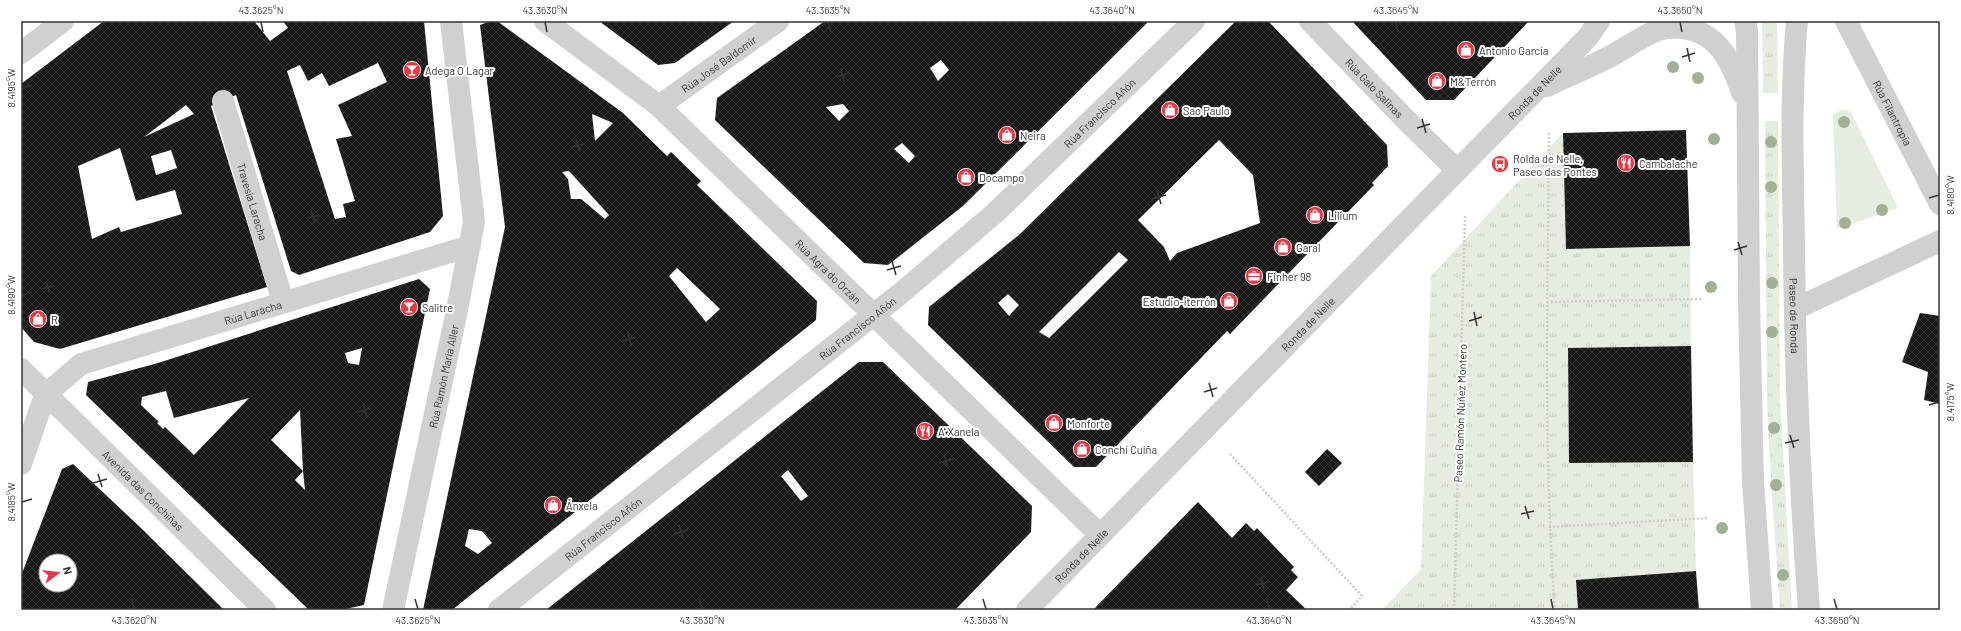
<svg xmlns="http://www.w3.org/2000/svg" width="1961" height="631" viewBox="0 0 1961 631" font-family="Barlow,sans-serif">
<defs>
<pattern id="grass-tufts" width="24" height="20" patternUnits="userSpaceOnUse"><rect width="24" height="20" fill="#e6ecdf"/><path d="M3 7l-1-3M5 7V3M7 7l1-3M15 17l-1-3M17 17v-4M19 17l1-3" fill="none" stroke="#c6cbc0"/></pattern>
<pattern id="building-cross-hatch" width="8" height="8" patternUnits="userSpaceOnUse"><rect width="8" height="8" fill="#1a1a1a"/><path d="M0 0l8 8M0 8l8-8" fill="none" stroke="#333"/></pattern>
</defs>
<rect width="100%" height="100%" fill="#fff"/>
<g fill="url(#grass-tufts)">
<polygon points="1762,21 1777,21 1778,93 1763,93"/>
<polygon points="1765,121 1778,121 1780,399 1792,610 1780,610 1771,482 1767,399"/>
<polygon points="1563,133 1566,249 1690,246 1691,346 1568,348 1569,463 1693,462 1696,571 1576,580 1578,610 1382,610 1421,569 1431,276"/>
</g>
<polygon fill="#e6ecdf" points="1841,110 1847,110 1851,112 1898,208 1837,229 1833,115"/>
<g fill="url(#building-cross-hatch)" fill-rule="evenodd">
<path d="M104 21H254L270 41 288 28 283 21H424L443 216 430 232 299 275 291 271 236 95 211 106 267 287 60 349 34 342 21 327V84ZM378 63 387 82 338 105 352 136 336 139 355 201 343 204 346 217 335 219 287 71 300 65 308 81 322 73 329 86ZM186 105 194 114 144 137ZM120 148 136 201 175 190 182 214 121 232 119 227 92 239 78 166ZM171 150 177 168 156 175 151 156Z"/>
<path d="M491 21H497L623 113 667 156 671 152 701 181 697 185 817 301 816 320 452 610H423L505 227 480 25ZM592 114 613 123 595 141ZM569 171 609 215 605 219 581 199H571L568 179 562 172ZM677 268 720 309 706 322 669 276ZM469 529 482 531 492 543 478 554 465 546Z"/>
<polygon points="599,21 734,21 675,63 658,65"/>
<path d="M825 21H1149L963 206 888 265 864 263 715 120 717 98ZM941 60 949 70 938 81 930 68ZM843 104 849 111 839 121 826 107ZM902 143 915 156 909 163 894 149Z"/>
<path d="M1236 21H1268L1387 145 1388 166 1372 183 1374 185 1230 334 1227 331 1096 467H1074L928 325 929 307 1019 235ZM1219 140 1253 175 1260 223 1177 253 1170 261 1164 247 1138 220ZM1119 252 1128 260 1086 302 1049 338 1039 332ZM1008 294 1019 305 1009 316 998 303Z"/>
<polygon points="1352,21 1529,21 1454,100 1426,100"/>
<polygon points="1686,130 1690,246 1566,249 1563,133"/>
<path d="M419 279 430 289 364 605 341 610H309L86 395 88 382 158 363ZM362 348 359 365 348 363 345 353ZM166 391 174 418 249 398 194 455 165 427 163 429 157 423 159 422 141 405 142 397ZM300 410 303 471 271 440ZM303 471 305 490 295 480Z"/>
<polygon points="1920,313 1940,316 1940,404 1924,400 1928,372 1902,362"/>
<polygon points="1691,346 1693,462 1569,463 1568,348"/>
<path d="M859 362H883L1032 506 1031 532 955 610H546ZM788 470 808 496 801 501 781 476Z"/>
<polygon points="1327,449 1342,463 1319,486 1305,472"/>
<path d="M73 464 142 529 224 610H21V576L62 469ZM46 561H70V585H46Z"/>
<polygon points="1198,502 1232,538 1246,523 1254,531 1257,528 1294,567 1291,570 1298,577 1286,590 1307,610 1093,610"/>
<polygon points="1696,571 1699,610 1578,610 1576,580"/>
</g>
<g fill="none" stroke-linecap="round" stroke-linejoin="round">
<g stroke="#cdcdcd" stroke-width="2.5" stroke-dasharray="2 2" stroke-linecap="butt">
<path d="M1549 133C1548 292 1543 451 1555 610"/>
<polyline points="1547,302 1702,299"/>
<polyline points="1230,454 1362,596 1349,610"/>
<polyline points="1549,527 1708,518"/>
<polyline points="1454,610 1465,216"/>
</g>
<g stroke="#d0d0d0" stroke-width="22">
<path id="s1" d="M545 21 659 106 1100 535"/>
<path id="s2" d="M1310 21 1414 128 1457 170"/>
<polyline points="1745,21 1747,30 1749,299 1753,482 1762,610"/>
<path id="s3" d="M1797 21C1790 97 1793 172 1794 248 1795 369 1800 489 1809 610"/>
<path id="s4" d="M1846 21 1940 204"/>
<polyline points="21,53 63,21"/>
<path d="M1547 86C1567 76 1588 68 1607 58 1625 49 1640 37 1658 30 1667 27 1679 27 1688 29 1720 35 1733 65 1742 93"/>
<path id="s5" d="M223 101 283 302"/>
<path id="s6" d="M659 106 778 21"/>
<polyline points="1795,309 1940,241"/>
<path id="s7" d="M21 369 265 610"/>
<path id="s8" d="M21 464 45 395 81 364 470 246"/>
<path id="s9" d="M393 610 456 315 474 222 451 21"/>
<path id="s10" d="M499 610 900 294 995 213 1194 21"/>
<path id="s11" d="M1027 610 1588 37 1599 21"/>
</g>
</g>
<g fill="#a2b095">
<circle cx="1673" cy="67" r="6"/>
<circle cx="1698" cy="78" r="6"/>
<circle cx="1844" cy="122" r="6"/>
<circle cx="1714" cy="139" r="6"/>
<circle cx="1771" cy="142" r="6"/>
<circle cx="1771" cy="187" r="6"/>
<circle cx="1882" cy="210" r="6"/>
<circle cx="1845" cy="223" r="6"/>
<circle cx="1772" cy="283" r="6"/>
<circle cx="1711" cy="287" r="6"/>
<circle cx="1772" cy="332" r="6"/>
<circle cx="1774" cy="428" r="6"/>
<circle cx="1776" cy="485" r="6"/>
<circle cx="1722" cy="528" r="6"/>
<circle cx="1783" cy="575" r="6"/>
</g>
<path fill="none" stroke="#333" stroke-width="1.5" d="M261 22 263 32M545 22 547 32M828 22 831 32M1112 22 1115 32M1396 22 1398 32M1680 22 1682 32M1687 48 1690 62M1682 57 1695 53M841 68 844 82M836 77 849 73M22 88 32 85M1422 119 1426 133M1417 128 1430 124M576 139 580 152M571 147 584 144M1157 190 1161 204M1929 198 1939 195M1152 199 1166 195M311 210 315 223M306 218 320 215M1738 242 1742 255M1734 250 1747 246M892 261 896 275M887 270 901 266M46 281 50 294M41 289 55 286M22 295 32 292M1474 312 1477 326M1469 321 1482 317M628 332 631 346M623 341 636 337M1209 383 1213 397M1204 392 1217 388M363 403 367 417M1929 405 1939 402M358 412 371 408M1790 435 1794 448M1785 443 1799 440M944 454 948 468M939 463 953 459M98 474 102 487M93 483 107 479M22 502 32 499M1525 506 1529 519M1521 514 1534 511M679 525 683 539M674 534 688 530M1261 577 1264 590M1256 585 1269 582M132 599 134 609M415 599 418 609M699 599 702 609M983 599 986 609M1267 599 1269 609M1551 599 1553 609M1834 599 1837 609"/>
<defs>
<symbol id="shop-disc" viewBox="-11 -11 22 22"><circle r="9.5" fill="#e63946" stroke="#fff"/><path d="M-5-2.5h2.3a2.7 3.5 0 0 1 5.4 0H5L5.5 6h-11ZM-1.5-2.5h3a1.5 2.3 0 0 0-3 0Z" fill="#fff"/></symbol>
<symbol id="bar-disc" viewBox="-11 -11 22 22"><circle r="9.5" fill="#e63946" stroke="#fff"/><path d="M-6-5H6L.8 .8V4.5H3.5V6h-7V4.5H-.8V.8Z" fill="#fff"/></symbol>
<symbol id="restaurant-disc" viewBox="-11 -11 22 22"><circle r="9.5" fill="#e63946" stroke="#fff"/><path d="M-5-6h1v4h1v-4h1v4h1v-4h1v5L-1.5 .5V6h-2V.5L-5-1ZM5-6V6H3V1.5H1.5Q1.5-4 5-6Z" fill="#fff"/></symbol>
<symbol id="bus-disc" viewBox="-11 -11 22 22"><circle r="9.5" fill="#e63946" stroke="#fff"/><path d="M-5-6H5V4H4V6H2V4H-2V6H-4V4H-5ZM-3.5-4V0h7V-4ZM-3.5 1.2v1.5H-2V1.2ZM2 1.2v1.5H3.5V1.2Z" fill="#fff"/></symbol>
<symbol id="office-disc" viewBox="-11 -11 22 22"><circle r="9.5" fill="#e63946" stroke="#fff"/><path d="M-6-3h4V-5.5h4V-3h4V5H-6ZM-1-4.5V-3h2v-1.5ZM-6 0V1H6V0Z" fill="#fff"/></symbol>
</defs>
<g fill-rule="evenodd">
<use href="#shop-disc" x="1456" y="40" width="20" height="20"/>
<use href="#bar-disc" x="402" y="60" width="20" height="20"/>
<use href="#shop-disc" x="1427" y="71" width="20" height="20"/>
<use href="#shop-disc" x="1160" y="100" width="20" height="20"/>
<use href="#shop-disc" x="997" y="125" width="20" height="20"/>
<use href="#restaurant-disc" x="1616" y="153" width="20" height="20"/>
<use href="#bus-disc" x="1490" y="154" width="20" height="20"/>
<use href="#shop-disc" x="956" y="167" width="20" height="20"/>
<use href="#shop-disc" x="1305" y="205" width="20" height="20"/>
<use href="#shop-disc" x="1273" y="237" width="20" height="20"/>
<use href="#office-disc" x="1244" y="266" width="20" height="20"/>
<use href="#shop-disc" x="1219" y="291" width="20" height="20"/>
<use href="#bar-disc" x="399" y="297" width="20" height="20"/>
<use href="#shop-disc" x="28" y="309" width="20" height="20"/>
<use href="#shop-disc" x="1044" y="413" width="20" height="20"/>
<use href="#restaurant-disc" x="915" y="421" width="20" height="20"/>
<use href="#shop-disc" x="1072" y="439" width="20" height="20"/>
<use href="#shop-disc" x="543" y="495" width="20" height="20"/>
</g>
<g text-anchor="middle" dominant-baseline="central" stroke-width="4" stroke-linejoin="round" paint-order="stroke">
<g font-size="11" fill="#333" stroke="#fff" text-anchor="start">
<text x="1479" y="50">Antonio García</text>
<text x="425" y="70">Adega O Lagar</text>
<text x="1450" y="81">M&amp;Terrón</text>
<text x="1183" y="110">Sao Paulo</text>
<text x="1020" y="135">Neira</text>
<text x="1513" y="158">Rolda de Nelle,<tspan x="1513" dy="13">Paseo das Pontes</tspan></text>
<text x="1639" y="163">Cambalache</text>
<text x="979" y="177">Docampo</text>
<text x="1328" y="215">Lilium</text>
<text x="1296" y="247">Garal</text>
<text x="1267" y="276">Finher 98</text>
<text x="1216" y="301" text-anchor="end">Estudio-iterrón</text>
<text x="422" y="307">Salitre</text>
<text x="51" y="319">R</text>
<text x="1067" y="423">Monforte</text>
<text x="938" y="431">A' Xanela</text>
<text x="1095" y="449">Conchi Cuiña</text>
<text x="566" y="505">Ánxela</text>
</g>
<g font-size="11" fill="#333" stroke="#fff">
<text stroke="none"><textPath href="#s6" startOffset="73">Rúa José Baldomir</textPath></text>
<text stroke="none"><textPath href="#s2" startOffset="93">Rúa Galo Salinas</textPath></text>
<text stroke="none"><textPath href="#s11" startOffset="725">Ronda de Nelle</textPath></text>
<text stroke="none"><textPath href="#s10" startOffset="780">Rúa Francisco Añón</textPath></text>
<text stroke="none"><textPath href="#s4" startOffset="103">Rúa Filantropía</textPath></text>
<text stroke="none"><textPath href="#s5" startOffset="105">Travesía Laracha</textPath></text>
<text stroke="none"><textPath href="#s1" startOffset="379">Rúa Agra do Orzán</textPath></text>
<text stroke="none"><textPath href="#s8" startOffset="300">Rúa Laracha</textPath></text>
<text stroke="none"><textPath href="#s3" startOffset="295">Paseo de Ronda</textPath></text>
<text stroke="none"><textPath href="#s11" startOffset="401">Ronda de Nelle</textPath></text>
<text stroke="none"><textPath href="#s10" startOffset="456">Rúa Francisco Añón</textPath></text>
<text stroke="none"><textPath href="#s9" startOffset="239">Rúa Ramón María Aller</textPath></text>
<text transform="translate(1460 413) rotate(-88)">Paseo Ramón Núñez Montero</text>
<text stroke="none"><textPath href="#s7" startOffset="172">Avenida das Conchiñas</textPath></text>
<text stroke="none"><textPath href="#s10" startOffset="132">Rúa Francisco Añón</textPath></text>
<text stroke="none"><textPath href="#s11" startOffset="77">Ronda de Nelle</textPath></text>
</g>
</g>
<rect width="1961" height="631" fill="none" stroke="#ffffff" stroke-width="44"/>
<g transform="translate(58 573) rotate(75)"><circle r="19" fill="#ffffff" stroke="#adadad"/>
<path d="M0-3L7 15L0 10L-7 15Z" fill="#e63946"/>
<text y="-6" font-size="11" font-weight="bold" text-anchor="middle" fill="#333333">N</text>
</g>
<rect x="22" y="22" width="1917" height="587" fill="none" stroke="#333" stroke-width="1.5"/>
<g font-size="10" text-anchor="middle" fill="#333">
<text x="261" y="14">43.3625°N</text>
<text x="545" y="14">43.3630°N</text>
<text x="828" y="14">43.3635°N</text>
<text x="1112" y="14">43.3640°N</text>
<text x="1396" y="14">43.3645°N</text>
<text x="1680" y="14">43.3650°N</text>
<text transform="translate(11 88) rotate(-90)" y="4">8.4195°W</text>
<text transform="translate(1950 195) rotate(-90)" y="4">8.4180°W</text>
<text transform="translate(11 295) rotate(-90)" y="4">8.4190°W</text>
<text transform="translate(1950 402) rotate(-90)" y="4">8.4175°W</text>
<text transform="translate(11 502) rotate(-90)" y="4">8.4185°W</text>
<text x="134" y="624">43.3620°N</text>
<text x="418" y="624">43.3625°N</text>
<text x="702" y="624">43.3630°N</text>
<text x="986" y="624">43.3635°N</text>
<text x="1269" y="624">43.3640°N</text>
<text x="1553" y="624">43.3645°N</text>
<text x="1837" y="624">43.3650°N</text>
</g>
</svg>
